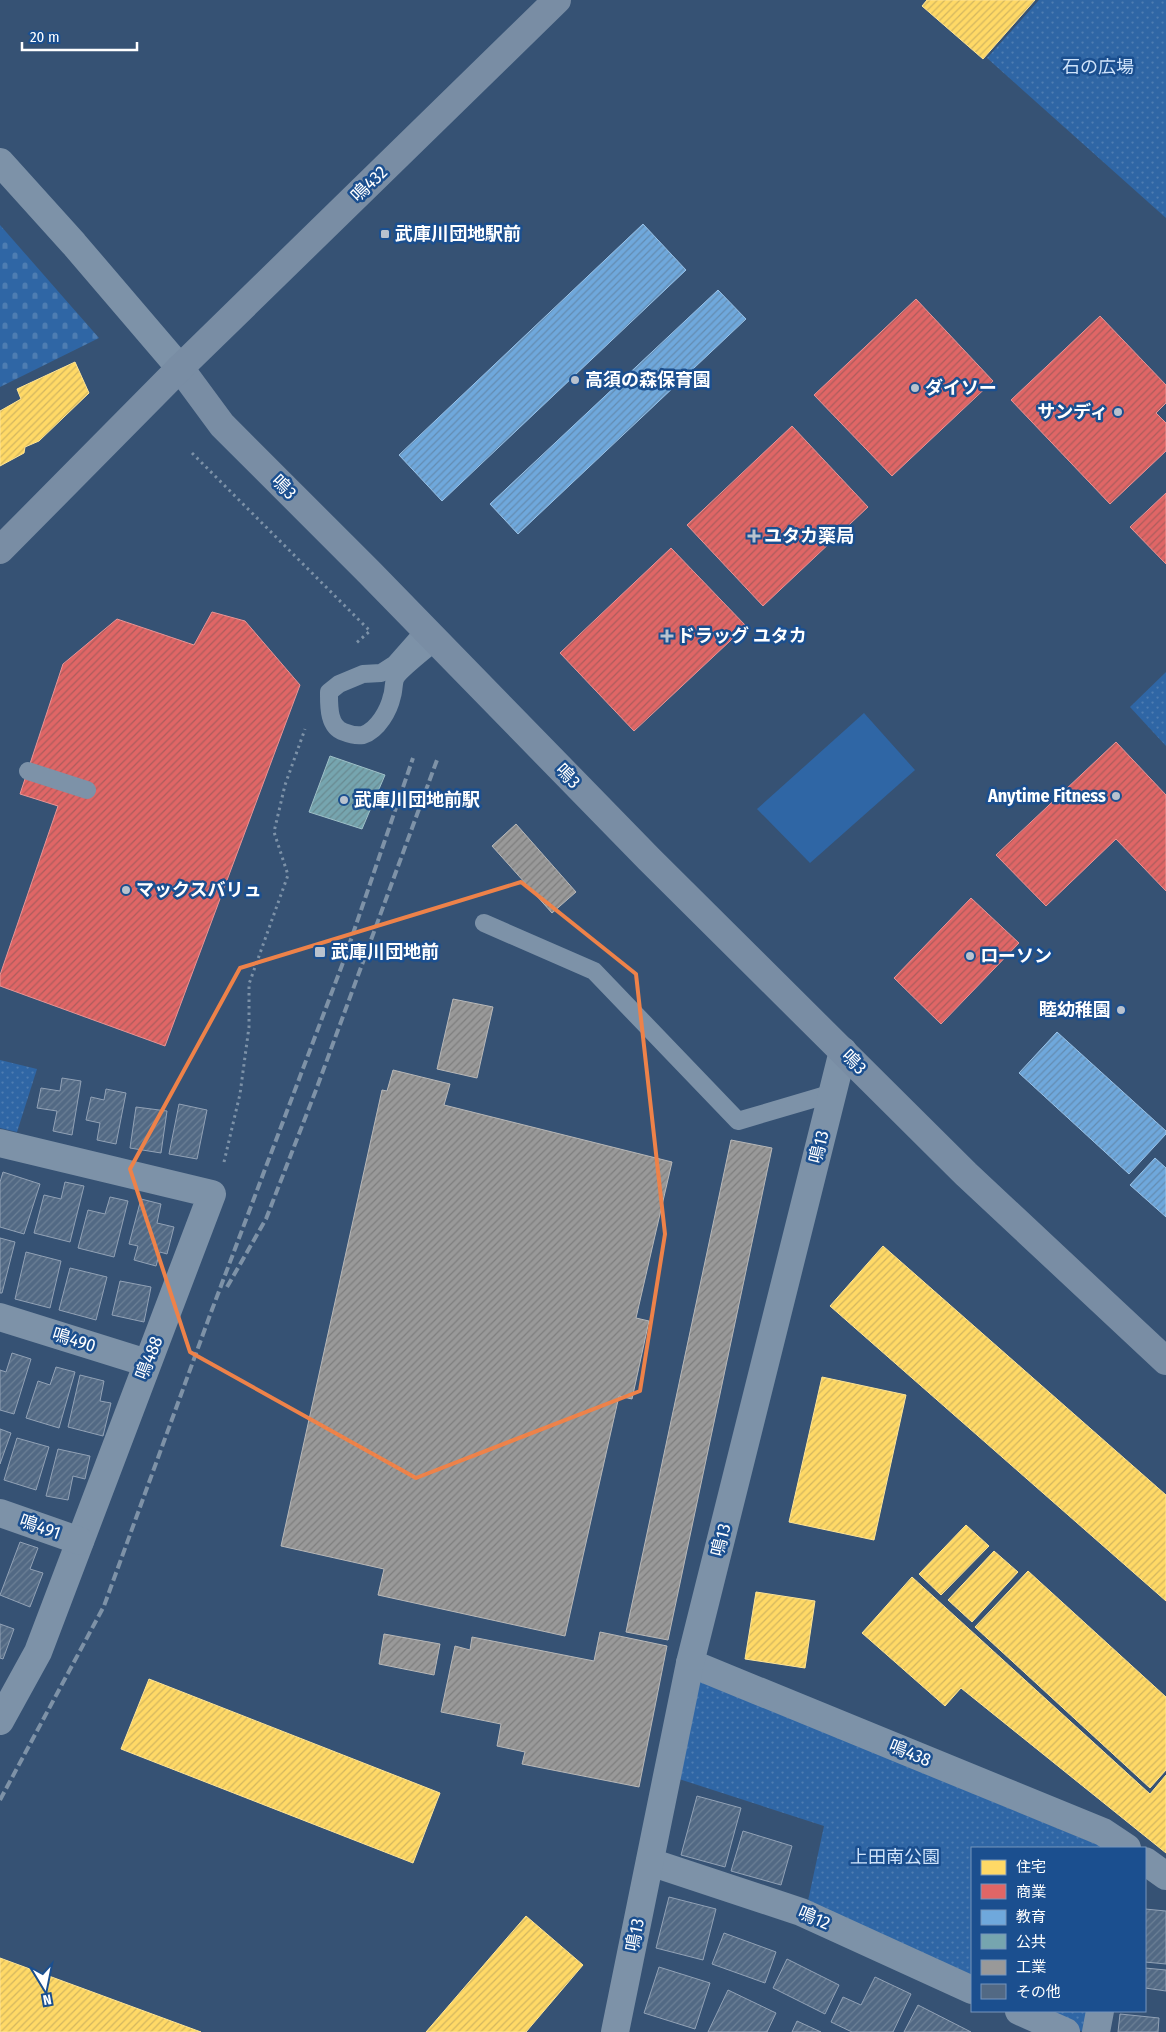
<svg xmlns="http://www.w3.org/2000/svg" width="1166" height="2032" viewBox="0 0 1166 2032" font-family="'Fira Sans Condensed','Noto Sans JP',sans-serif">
<defs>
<pattern id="cemetery-stones" width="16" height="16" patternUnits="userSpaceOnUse" patternTransform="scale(1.25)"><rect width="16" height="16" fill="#2f66a5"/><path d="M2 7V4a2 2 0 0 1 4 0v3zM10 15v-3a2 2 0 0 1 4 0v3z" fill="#4e7db2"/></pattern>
<pattern id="park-dots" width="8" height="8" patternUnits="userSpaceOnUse" patternTransform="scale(1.25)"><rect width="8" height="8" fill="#2f66a5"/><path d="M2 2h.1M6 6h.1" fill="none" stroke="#4e7db2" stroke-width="1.8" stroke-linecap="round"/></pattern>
<pattern id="homes-hatch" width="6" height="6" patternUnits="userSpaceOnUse" patternTransform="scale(1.25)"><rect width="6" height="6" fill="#ffd966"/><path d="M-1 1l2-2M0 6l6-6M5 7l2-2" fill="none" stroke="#d2b660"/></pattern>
<pattern id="shops-hatch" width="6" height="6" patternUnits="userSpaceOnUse" patternTransform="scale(1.25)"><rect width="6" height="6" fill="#e06666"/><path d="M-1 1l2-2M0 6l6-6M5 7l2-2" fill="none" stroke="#ac5d5d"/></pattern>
<pattern id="schools-hatch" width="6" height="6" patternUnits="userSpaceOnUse" patternTransform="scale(1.25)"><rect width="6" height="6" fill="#6fa8dc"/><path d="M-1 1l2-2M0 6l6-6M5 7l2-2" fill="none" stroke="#648cb1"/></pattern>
<pattern id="public-hatch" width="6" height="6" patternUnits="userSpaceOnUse" patternTransform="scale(1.25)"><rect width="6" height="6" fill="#76a5af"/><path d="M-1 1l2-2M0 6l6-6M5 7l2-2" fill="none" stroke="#698a91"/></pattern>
<pattern id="industry-hatch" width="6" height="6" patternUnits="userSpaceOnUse" patternTransform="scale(1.25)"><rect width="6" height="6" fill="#999"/><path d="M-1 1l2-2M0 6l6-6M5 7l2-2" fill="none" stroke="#7e7e7e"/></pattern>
<pattern id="building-hatch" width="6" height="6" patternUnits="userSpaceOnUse" patternTransform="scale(1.25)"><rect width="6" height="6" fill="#526984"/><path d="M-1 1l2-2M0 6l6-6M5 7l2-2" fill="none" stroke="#6c8096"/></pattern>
</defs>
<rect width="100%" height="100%" fill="#365274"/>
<polygon fill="#2f66a5" points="864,713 915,770 810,863 757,809"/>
<polygon fill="url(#cemetery-stones)" points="0,225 99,338 0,387"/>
<g fill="url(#park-dots)">
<polygon points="1039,0 1166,0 1166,218 987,58"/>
<polygon points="1166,672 1166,746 1130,707"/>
<polygon points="0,1060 37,1069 17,1132 0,1128"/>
<polygon points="698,1680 1106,1848 972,1848 972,1979 808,1901 824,1826 679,1779"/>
<polygon points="1038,2011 1089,2011 1083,2032"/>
</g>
<g fill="url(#homes-hatch)" stroke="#ffe494">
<polygon points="927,0 1035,0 983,59 922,6"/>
<polygon points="75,362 89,393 39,441 25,447 24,453 0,466 0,411 21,399 17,389"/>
<polygon points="883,1246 1166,1495 1166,1601 830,1306"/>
<polygon points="822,1377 906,1395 874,1540 789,1522"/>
<polygon points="966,1525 989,1546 941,1595 919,1574"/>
<polygon points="994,1551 1018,1572 972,1622 948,1600"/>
<polygon points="1028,1571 1166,1697 1166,1770 1150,1788 975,1627"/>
<polygon points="912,1577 1150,1794 1166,1775 1166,1853 961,1688 945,1706 862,1633"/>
<polygon points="756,1592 815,1601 805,1668 745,1659"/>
<polygon points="149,1679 440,1793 413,1863 121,1749"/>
<polygon points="526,1916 583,1965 526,2032 426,2032"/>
<polygon points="0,1958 201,2032 0,2032"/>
</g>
<g fill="url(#shops-hatch)" stroke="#e99494">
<polygon points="916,299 993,381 892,476 814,395"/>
<polygon points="1100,316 1166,385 1166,403 1156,413 1166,423 1166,451 1110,504 1011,400"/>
<polygon points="792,426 868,507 763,606 687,525"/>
<polygon points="1166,493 1166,564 1130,527"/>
<polygon points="671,548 746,626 634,731 560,653"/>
<polygon points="212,612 245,621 300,685 165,1046 0,986 0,975 58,806 20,794 63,664 117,619 194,645"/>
<polygon points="1116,742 1166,795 1166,891 1116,839 1046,906 996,855"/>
<polygon points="971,898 1019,943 941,1024 894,978"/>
</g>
<g fill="url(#schools-hatch)" stroke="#9ac2e6">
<polygon points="643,224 686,270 442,501 399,455"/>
<polygon points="718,290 746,319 518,534 490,504"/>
<polygon points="1057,1032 1166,1131 1166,1134 1129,1174 1019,1073"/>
<polygon points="1155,1158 1166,1168 1166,1217 1130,1185"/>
</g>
<polygon fill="url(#public-hatch)" stroke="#9fc0c7" points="330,756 385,775 362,829 309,812"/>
<g fill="url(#industry-hatch)" stroke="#b8b8b8">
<polygon points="516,824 576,892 552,913 492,846"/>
<polygon points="453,999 493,1007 477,1078 437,1069"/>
<polygon points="393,1070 450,1084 444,1105 672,1162 636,1318 649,1321 632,1399 619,1396 565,1636 378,1595 384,1569 281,1546 382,1090 387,1091"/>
<polygon points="731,1140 772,1148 668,1640 626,1632"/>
<polygon points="600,1632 667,1646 639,1787 522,1764 525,1752 497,1746 501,1724 441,1712 455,1646 470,1650 472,1637 594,1661"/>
<polygon points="384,1634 440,1644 434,1675 379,1664"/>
</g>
<g fill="url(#building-hatch)" stroke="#92a2b6">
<polygon points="62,1078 81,1081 72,1135 53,1131 57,1111 37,1108 41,1088 60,1091"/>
<polygon points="106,1089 126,1093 116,1144 97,1140 100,1123 86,1120 91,1097 104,1100"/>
<polygon points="179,1104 207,1110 197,1159 169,1154"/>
<polygon points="136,1107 167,1111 161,1153 130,1148"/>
<polygon points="3,1172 40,1184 24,1234 0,1227 0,1182"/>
<polygon points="65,1182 84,1186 70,1242 34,1233 44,1195 61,1199"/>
<polygon points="110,1197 128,1201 114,1257 78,1248 88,1210 105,1214"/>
<polygon points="141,1199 161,1204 157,1223 174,1227 167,1254 160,1252 156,1266 134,1260 138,1246 129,1244"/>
<polygon points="0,1238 15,1242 2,1293 0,1293"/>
<polygon points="26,1252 61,1261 50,1308 15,1299"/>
<polygon points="70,1268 107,1277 96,1320 59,1310"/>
<polygon points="120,1281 151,1287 144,1322 112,1315"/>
<polygon points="12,1353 31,1359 14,1414 0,1410 0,1370 6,1372"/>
<polygon points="56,1367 75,1372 59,1428 26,1418 38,1381 50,1385"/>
<polygon points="80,1375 104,1381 100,1401 111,1403 103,1436 68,1427"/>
<polygon points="0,1429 11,1433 0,1464"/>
<polygon points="17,1438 49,1447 36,1490 4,1480"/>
<polygon points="58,1449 90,1456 85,1479 73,1476 68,1500 46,1496"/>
<polygon points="20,1542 38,1548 30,1569 43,1573 30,1607 0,1595"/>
<polygon points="0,1624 14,1629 3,1659 0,1658"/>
<polygon points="697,1796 741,1808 725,1867 681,1855"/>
<polygon points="743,1831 792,1846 781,1885 731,1871"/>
<polygon points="669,1897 716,1909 703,1960 656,1948"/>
<polygon points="1145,1909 1166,1911 1166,1964 1145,1962"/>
<polygon points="724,1933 776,1952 765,1983 712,1964"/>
<polygon points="787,1959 839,1985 825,2014 773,1988"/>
<polygon points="659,1967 710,1983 695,2029 644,2013"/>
<polygon points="1145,1968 1166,1970 1166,1991 1145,1988"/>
<polygon points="875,1977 911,1994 893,2032 852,2032 831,2022 843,1997 861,2005"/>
<polygon points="728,1990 776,2013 767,2032 708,2032"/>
<polygon points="918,2005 971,2032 904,2032"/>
<polygon points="1120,2014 1159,2018 1158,2032 1118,2032"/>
<polygon points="797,2021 821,2032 792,2032"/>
</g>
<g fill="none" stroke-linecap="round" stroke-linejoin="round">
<g stroke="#7d92a8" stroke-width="3" stroke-dasharray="2.5 4" stroke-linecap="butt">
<polyline points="192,453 370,631 354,645"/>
<polyline points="224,1162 240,1094 249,1027 249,984 288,875 274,832 285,785 305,729"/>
</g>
<g stroke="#7d92a8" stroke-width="18">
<path d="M425 630 395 664 381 673 363 674 339 684 329 692C329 705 328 727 344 732 349 734 357 736 363 735 378 730 389 710 392 696 394 691 393 682 396 677 401 669 427 649 436 641"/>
<polyline points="28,771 87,790"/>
<polyline points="484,923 594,971 738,1121 833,1093"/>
</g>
<g stroke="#7d92a8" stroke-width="28">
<polyline points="0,162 74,244 180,368"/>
<polyline points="0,1143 212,1194 38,1652 0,1721"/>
<polyline points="0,1317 147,1363"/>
<polyline points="0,1513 80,1541"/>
<polyline points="690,1663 1103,1832 1127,1848"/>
<polyline points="1145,1861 1166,1876"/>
<polyline points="650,1862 801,1912 972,1990"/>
<polyline points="1019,2011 1066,2032"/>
<polyline points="615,2032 690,1663 843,1051"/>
<polyline points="1096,2032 1100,2011"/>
</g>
<g stroke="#798da4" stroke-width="28">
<polyline points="180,368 222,425 369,572 649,859 966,1174 1166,1361"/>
<polyline points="0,550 180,368 557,0"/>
</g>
<g stroke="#7e92a7" stroke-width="4" stroke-dasharray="9 4" stroke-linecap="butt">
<polyline points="227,1287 266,1219 316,1090 437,760"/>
<polyline points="0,1800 104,1606 210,1315 344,960 413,758"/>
</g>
</g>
<path fill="none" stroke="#ee8249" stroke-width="4" stroke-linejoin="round" d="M521 882 636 974 665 1234 640 1391 416 1478 190 1352 130 1169 240 968Z"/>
<g fill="#b9c2ce" stroke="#1b4f8f" stroke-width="2">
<rect x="380" y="229" width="10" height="10" rx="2.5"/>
<circle cx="575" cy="380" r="5"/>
<circle cx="915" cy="388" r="5"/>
<circle cx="1118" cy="412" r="5"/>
<path d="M751.5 528.5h5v5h5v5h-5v5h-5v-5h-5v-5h5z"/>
<path d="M664.5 628.5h5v5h5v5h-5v5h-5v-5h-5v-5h5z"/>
<circle cx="1116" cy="796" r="5"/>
<circle cx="344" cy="800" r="5"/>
<circle cx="126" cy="890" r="5"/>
<rect x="314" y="946" width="12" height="12" rx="2.5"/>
<circle cx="970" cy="956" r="5"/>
<circle cx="1121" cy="1010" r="5"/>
</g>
<g text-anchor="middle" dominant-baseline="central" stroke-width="5" stroke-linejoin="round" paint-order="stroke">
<g font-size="18" fill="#cfe3fa" stroke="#1b4f8f">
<text x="1098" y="67">石の広場</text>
<text x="895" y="1857">上田南公園</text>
</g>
<g font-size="18" fill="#fff" stroke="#1b4f8f">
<text transform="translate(369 184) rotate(-44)">鳴432</text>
<text transform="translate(284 487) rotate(45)">鳴3</text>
<text transform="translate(568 776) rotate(46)">鳴3</text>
<text transform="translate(854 1062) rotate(45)">鳴3</text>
<text transform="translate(819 1147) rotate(-76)">鳴13</text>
<text transform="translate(74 1340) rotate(17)">鳴490</text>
<text transform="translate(149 1358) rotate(-69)">鳴488</text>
<text transform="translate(40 1527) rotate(19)">鳴491</text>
<text transform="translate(721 1540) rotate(-76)">鳴13</text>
<text transform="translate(910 1753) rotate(22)">鳴438</text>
<text transform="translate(814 1918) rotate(23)">鳴12</text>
<text transform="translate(635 1935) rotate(-79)">鳴13</text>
</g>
<g font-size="18" font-weight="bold" fill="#fff" stroke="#1b4f8f" text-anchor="start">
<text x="395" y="234">武庫川団地駅前</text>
<text x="585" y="380">高須の森保育園</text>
<text x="925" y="388">ダイソー</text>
<text x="1108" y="412" text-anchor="end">サンディ</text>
<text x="764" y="536">ユタカ薬局</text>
<text x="677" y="636">ドラッグ ユタカ</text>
<text x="1106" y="796" text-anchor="end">Anytime Fitness</text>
<text x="354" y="800">武庫川団地前駅</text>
<text x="136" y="890">マックスバリュ</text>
<text x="331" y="952">武庫川団地前</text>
<text x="980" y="956">ローソン</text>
<text x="1111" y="1010" text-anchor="end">睦幼稚園</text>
</g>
</g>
<rect x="971" y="1847" width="175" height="165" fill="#1b4f8f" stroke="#7695bc"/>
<rect x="981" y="1860" width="25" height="15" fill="#ffd966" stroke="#7695bc"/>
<text x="1016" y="1872" font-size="15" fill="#ffffff">住宅</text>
<rect x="981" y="1884" width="25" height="15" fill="#e06666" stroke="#7695bc"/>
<text x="1016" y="1897" font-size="15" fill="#ffffff">商業</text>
<rect x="981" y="1910" width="25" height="15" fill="#6fa8dc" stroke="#7695bc"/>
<text x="1016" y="1922" font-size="15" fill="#ffffff">教育</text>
<rect x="981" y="1934" width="25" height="15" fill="#76a5af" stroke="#7695bc"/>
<text x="1016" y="1947" font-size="15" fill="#ffffff">公共</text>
<rect x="981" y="1960" width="25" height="15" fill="#999999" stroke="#7695bc"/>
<text x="1016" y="1972" font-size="15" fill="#ffffff">工業</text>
<rect x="981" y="1984" width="25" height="15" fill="#526984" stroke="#7695bc"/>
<text x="1016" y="1997" font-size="15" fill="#ffffff">その他</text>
<g transform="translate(45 1987) rotate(170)" stroke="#1b4f8f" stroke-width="4" paint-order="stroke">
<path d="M0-4L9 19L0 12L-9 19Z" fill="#ffffff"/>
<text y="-8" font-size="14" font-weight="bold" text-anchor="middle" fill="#ffffff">N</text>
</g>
<path d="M22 42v8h115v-8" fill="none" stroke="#ffffff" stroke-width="2.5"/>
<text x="30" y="42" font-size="15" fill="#ffffff" stroke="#1b4f8f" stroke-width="4" paint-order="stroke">20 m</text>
</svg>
